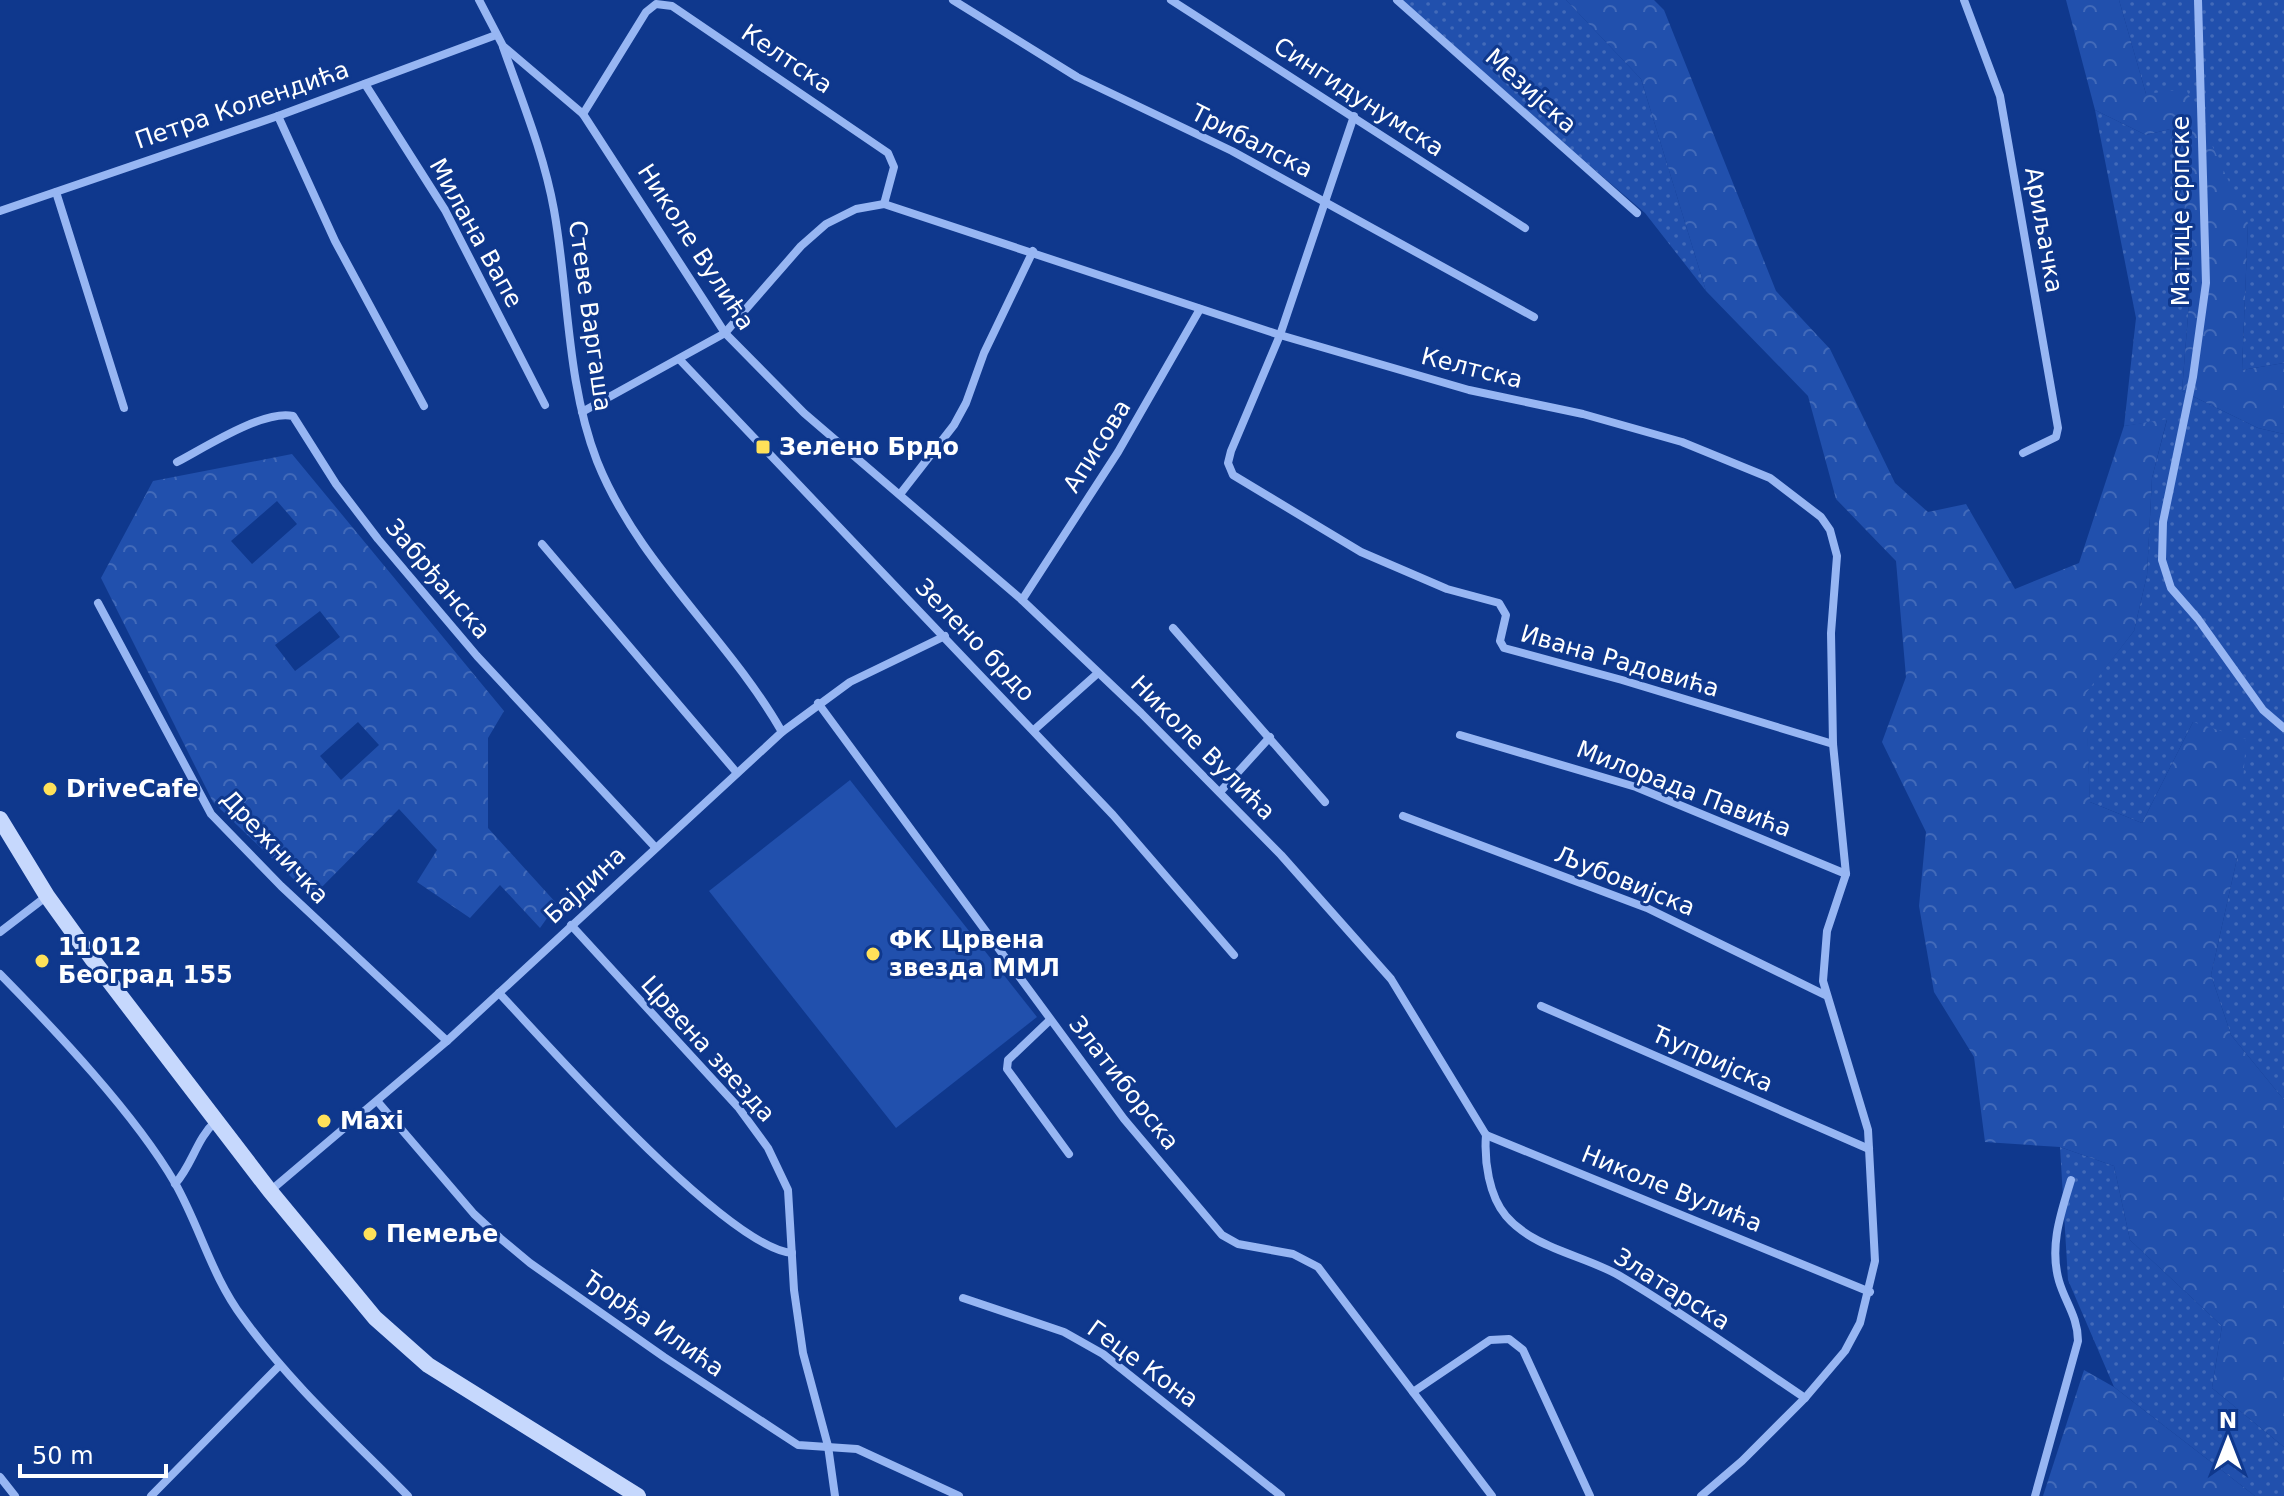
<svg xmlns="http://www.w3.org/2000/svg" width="2284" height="1496" viewBox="0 0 2284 1496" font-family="'DejaVu Sans',sans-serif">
<defs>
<pattern id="grass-dots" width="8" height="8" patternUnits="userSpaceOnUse" patternTransform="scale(2)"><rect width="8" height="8" fill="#2150ad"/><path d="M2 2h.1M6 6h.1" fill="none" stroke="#426ab9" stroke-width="1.8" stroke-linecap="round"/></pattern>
<pattern id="forest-crowns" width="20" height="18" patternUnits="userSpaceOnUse" patternTransform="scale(2)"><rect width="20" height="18" fill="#2150ad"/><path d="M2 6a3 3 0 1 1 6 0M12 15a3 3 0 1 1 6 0" fill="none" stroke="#426ab9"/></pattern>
</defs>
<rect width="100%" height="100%" fill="#0f388d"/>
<g fill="url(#grass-dots)">
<polygon points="1397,0 1566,0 1641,79 1706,291 1645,213"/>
<polygon points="2119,0 2284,0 2284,363 2242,370 2248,223 2146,94"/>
<polygon points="2095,110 2146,135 2170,129 2193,253 2182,391 2258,428 2284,434 2284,1100 2231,1035 2211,975 2238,854 2193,722 2142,823 2090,802 2085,693 2134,631 2147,575 2152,478 2167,420 2124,426 2136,318"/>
<polygon points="2060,1147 2114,1166 2130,1240 2222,1326 2212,1388 2284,1447 2284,1496 2255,1496 2114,1387 2068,1280"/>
</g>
<g fill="url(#forest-crowns)" fill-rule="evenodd">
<polygon points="1566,0 1654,0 1664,10 1776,291 1830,349 1895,483 1928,512 1966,504 2015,589 2079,563 2124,426 2167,419 2152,478 2147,575 2134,631 2086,693 2090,802 2142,823 2193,722 2246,739 2238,854 2211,975 2231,1035 2284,1100 2284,1447 2212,1388 2222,1326 2130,1240 2114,1166 2060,1147 1985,1142 1974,1057 1934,992 1919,906 1926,832 1882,742 1906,677 1896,561 1836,499 1808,396 1706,291 1641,79"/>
<polygon points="2066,0 2119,0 2146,94 2186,89 2248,223 2242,370 2284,363 2284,434 2258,428 2182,391 2193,253 2170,129 2146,135 2095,110"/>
<path d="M292 454 504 711 488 738V828L557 904 540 928 500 885 470 918 417 882 437 850 399 809 312 897 213 802 101 578 153 481ZM277 501 297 524 252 564 231 541ZM320 611 340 637 295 671 275 645ZM358 722 379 745 341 780 320 756Z"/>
<polygon points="2084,1370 2114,1387 2255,1496 2043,1496"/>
</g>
<polygon fill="#2150ad" points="850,780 1037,1017 896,1128 709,891"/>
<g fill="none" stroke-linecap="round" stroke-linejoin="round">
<g stroke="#97b6f3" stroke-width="8">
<polyline points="479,0 503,46 583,114 725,333 804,413 1022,600 1141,713 1281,855 1391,979 1486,1135 1870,1292"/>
<polyline points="953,0 1077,77 1232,151 1534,317"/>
<polyline points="1171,0 1525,228"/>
<polyline points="1397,0 1637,213"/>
<polyline points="1964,0 2000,96 2058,428 2056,437 2023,453"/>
<polyline points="2198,0 2206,283 2193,377 2163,522 2162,560 2171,588 2198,619 2263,710 2284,728"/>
<path d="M503 47C522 101 544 154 554 210 569 293 566 381 597 461 638 564 728 637 782 732"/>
<polyline points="365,84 445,210 545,405"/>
<polyline points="583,114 646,12 656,4 672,6 888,153 894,167 884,204"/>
<polyline points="278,116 335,241 424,406"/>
<polyline points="1354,116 1280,335 1231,451 1228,463 1233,475 1361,552 1447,589 1499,603 1506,615 1500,641 1504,648 1622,680 1833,744"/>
<polyline points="56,192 124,408"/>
<polyline points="0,211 278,116 496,35"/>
<polyline points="680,360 1113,815 1234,955"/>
<polyline points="582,412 725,333 801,246 826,224 856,209 884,204 1280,335 1469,390 1583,414 1682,442 1770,478 1821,517 1830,530 1837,556 1831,633 1833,744 1846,874 1827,931 1823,981 1868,1130 1875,1261 1860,1323 1845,1351 1805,1398 1742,1461 1701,1496"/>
<path d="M177 462C204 448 264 409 293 416L336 484 378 539 477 656 655 847"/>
<polyline points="901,493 954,425 966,403 984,353 1033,251"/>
<polyline points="542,544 737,773"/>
<polyline points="1022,600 1118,452 1200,309"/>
<polyline points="98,603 211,814 281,886 447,1041"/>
<polyline points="1173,628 1325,802"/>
<polyline points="818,703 1124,1119 1222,1235 1238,1244 1293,1254 1318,1267 1492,1496"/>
<polyline points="1034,730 1098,673"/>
<polyline points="1460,735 1636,787 1846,874"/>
<polyline points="1220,792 1270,737"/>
<polyline points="1403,816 1647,908 1825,995"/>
<polyline points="571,925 738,1107 768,1148 788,1190 794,1290 803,1353 828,1446 835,1496"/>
<polyline points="0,932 47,896"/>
<path d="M0 974C57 1032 134 1113 175 1183 200 1227 212 1277 243 1318 291 1384 351 1438 408 1496"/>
<path d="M499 993C550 1047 726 1247 792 1253"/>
<polyline points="1541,1006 1869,1149"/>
<polyline points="1050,1020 1008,1060 1007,1069 1069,1154"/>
<polyline points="378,1102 474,1214 500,1238 530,1263 664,1357 798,1445 857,1449 959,1496"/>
<path d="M1486 1135C1484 1161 1489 1196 1506 1216 1534 1249 1584 1255 1620 1276 1683 1313 1744 1357 1805 1398"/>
<path d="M175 1184C193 1164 196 1139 216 1121"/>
<polyline points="270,1191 447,1041 782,732 850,682 945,636"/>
<polyline points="963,1298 1064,1332 1103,1354 1281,1496"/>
<polyline points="1413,1392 1490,1340 1509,1339 1523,1350 1590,1496"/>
<polyline points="0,1477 15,1496"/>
<polyline points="151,1496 280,1365"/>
<path d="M2035 1496 2078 1341C2078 1317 2065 1302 2059 1281 2049 1246 2061 1213 2071 1180"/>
</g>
<polyline stroke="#c6d8fd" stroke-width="16" points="0,819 47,896 93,960 270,1191 375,1318 428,1365 638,1496"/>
</g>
<g fill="#ffe159" stroke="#0f388d" stroke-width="3">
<rect x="755" y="439" width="16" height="16" rx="4"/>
<circle cx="50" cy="789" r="8"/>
<circle cx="873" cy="954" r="8"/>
<circle cx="42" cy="961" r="8"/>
<circle cx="324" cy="1121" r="8"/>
<circle cx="370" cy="1234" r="8"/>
</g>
<g text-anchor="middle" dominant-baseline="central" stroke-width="6" stroke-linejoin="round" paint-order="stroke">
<g font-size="24" fill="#fff" stroke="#0f388d">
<text transform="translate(787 59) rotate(34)">Келтска</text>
<text transform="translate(1531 91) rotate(42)">Мезијска</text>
<text transform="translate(1359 97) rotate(33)">Сингидунумска</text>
<text transform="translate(242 105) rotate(-19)">Петра Колендића</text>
<text transform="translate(1252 141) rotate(27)">Трибалска</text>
<text transform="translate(2181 211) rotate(-90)">Матице српске</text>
<text transform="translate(2044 230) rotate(80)">Ариљачка</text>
<text transform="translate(476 233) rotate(61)">Милана Вапе</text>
<text transform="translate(696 247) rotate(57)">Николе Вулића</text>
<text transform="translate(590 316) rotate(82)">Стеве Варгаша</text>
<text transform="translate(1472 368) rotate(14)">Келтска</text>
<text transform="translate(1097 446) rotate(-58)">Аписова</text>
<text transform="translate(438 579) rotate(50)">Забрђанска</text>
<text transform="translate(975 640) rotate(46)">Зелено брдо</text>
<text transform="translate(1620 661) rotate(16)">Ивана Радовића</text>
<text transform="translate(1203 748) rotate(45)">Николе Вулића</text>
<text transform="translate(1684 789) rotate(21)">Милорада Павића</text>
<text transform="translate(275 847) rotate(47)">Дрежничка</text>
<text transform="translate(1625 881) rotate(22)">Љубовијска</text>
<text transform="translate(585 885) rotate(-43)">Бајдина</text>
<text transform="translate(708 1049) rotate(48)">Црвена звезда</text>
<text transform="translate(1713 1059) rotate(24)">Ћупријска</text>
<text transform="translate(1124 1083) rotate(52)">Златиборска</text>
<text transform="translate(1672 1189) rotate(22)">Николе Вулића</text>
<text transform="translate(1672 1289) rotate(32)">Златарска</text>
<text transform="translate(654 1324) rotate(35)">Ђорђа Илића</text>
<text transform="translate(1143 1364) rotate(36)">Геце Кона</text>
</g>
<g font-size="24" font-weight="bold" fill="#fff" stroke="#0f388d" text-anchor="start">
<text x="779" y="447">Зелено Брдо</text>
<text x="66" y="789">DriveCafe</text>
<text x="889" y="940">ФК Црвена<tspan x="889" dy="28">звезда ММЛ</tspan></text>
<text x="58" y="947">11012<tspan x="58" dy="28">Београд 155</tspan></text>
<text x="340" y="1121">Maxi</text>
<text x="386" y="1234">Пемеље</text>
</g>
</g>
<g transform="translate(2228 1440)" stroke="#0f388d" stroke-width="6" paint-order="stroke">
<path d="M0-6L14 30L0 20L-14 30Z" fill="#ffffff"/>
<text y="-12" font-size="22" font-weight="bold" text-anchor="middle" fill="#ffffff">N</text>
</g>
<path d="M20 1464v12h146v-12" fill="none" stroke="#ffffff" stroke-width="4"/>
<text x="32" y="1464" font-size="24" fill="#ffffff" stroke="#0f388d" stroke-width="6" paint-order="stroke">50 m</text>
</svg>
